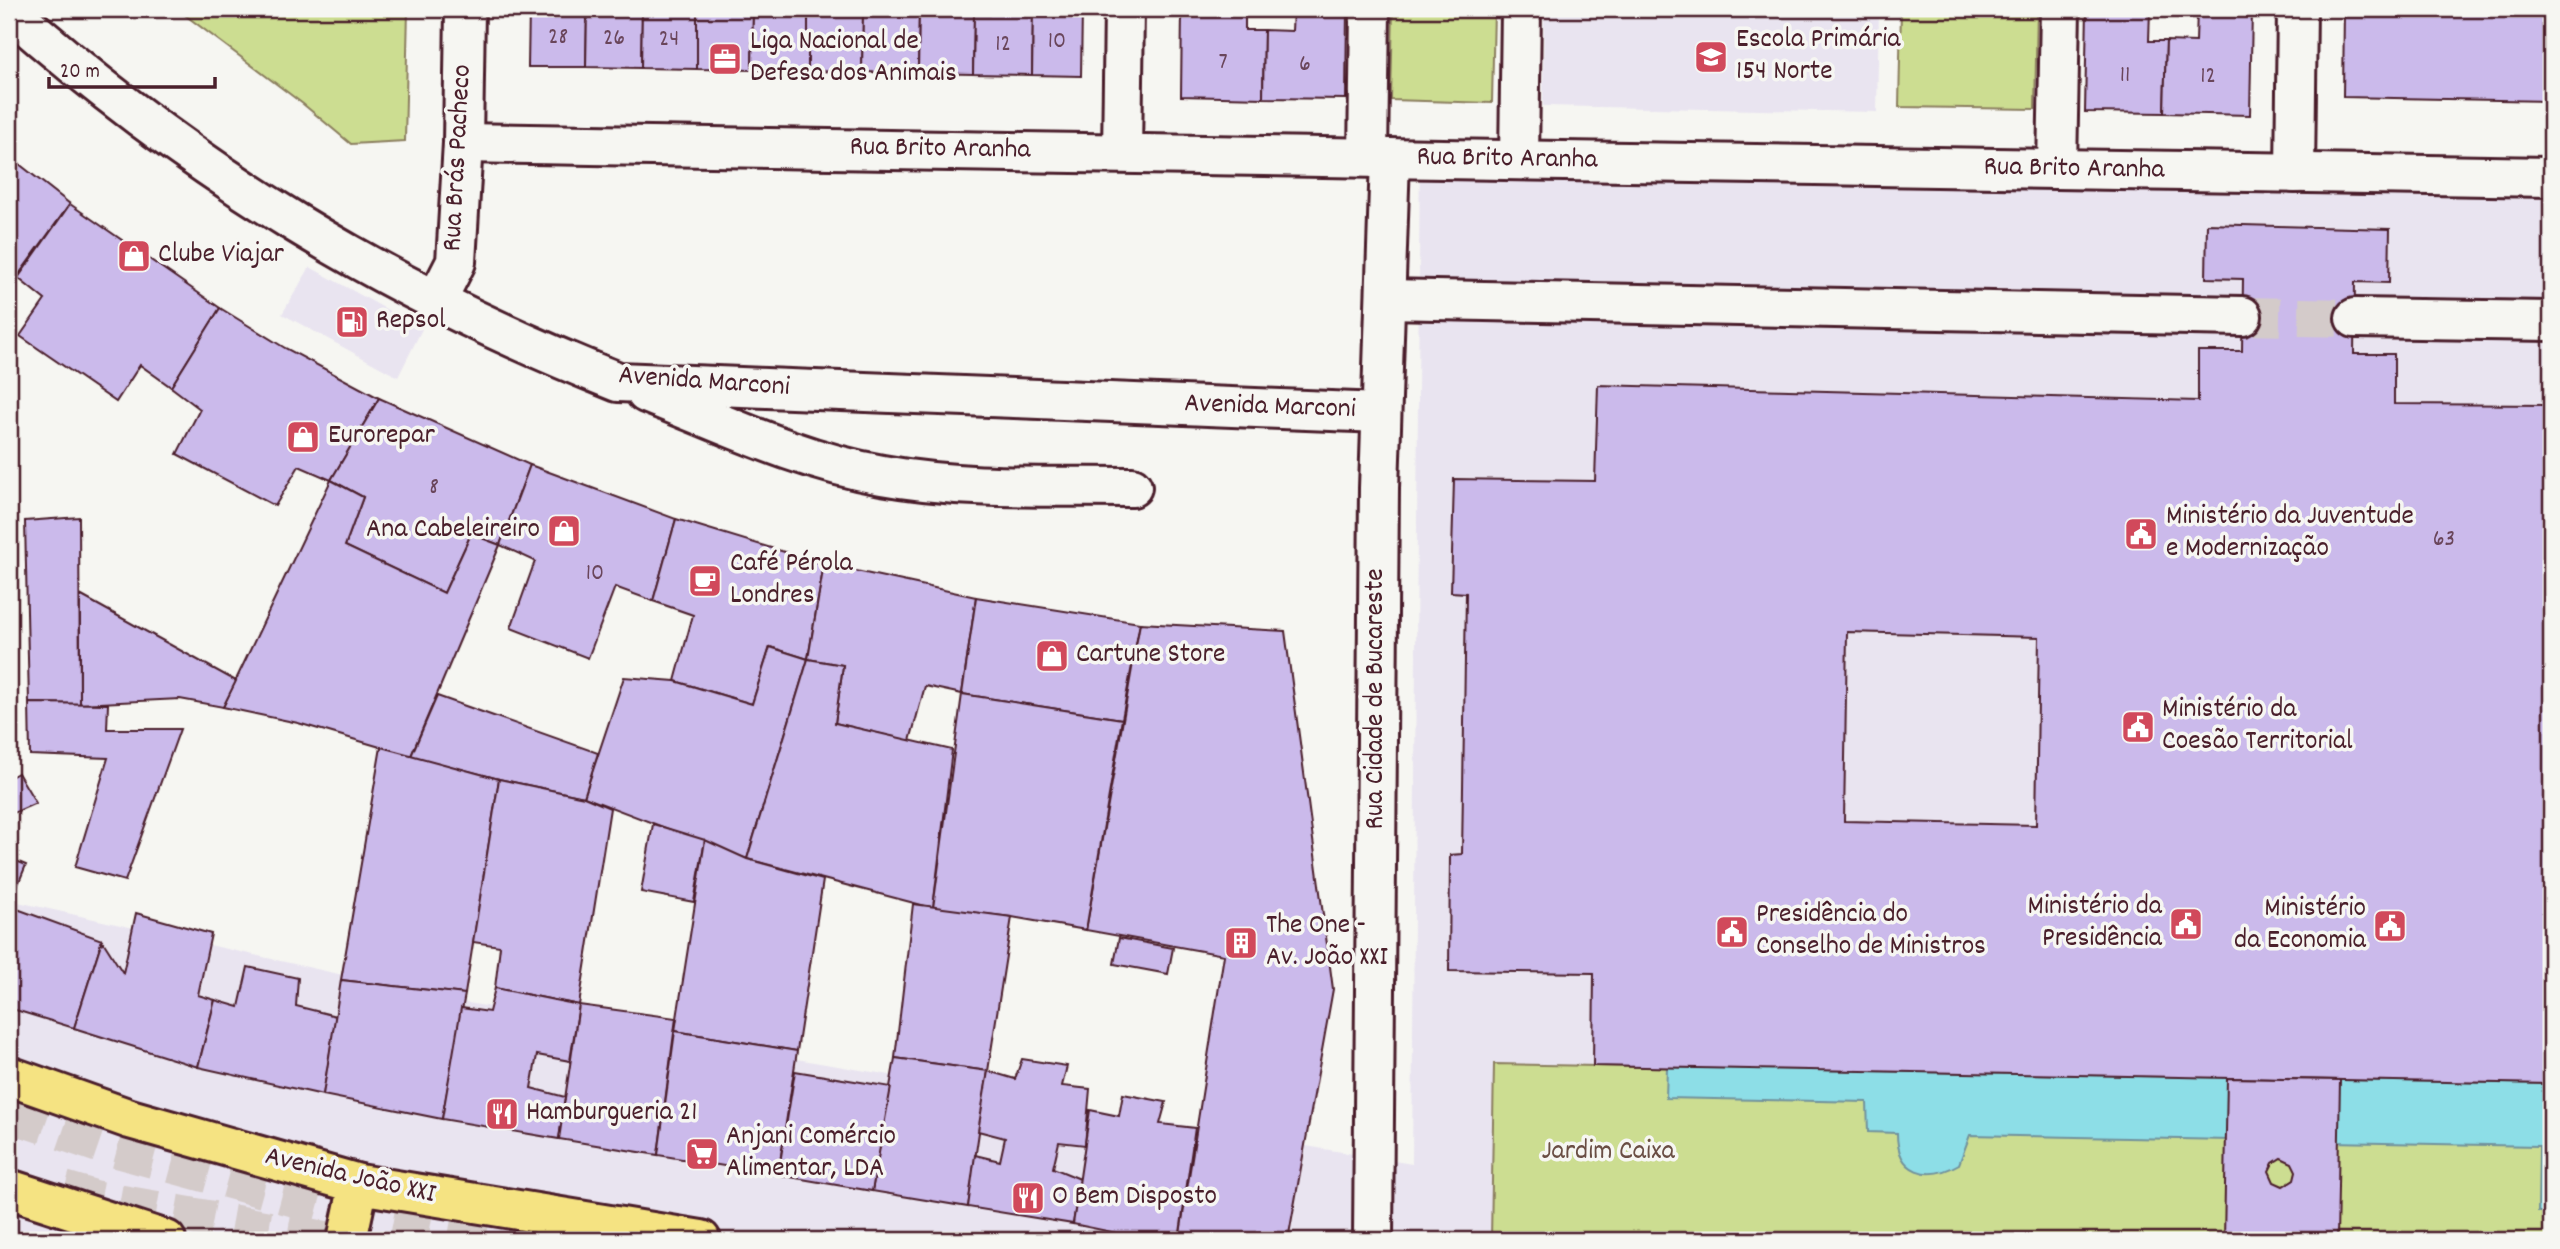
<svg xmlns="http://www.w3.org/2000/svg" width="2560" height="1249" viewBox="0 0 2560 1249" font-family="Dekko,sans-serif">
<rect width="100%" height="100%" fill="#f6f6f2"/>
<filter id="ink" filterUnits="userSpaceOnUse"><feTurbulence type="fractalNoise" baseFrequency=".0143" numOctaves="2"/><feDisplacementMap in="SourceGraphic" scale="14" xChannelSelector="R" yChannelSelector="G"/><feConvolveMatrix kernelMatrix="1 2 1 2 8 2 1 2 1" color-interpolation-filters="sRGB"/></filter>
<g filter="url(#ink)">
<g fill="#e9e4f0">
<polygon points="1544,9 1879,9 1877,112 1543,106"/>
<polygon points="1420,140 2551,157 2551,1240 9,1240 9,900 468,1003 1412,1164"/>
<polygon points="310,267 422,329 398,377 282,314"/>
</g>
<g fill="#ccdd91" stroke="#8b7e5e" stroke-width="2">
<polygon points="177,9 408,9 405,141 351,144 303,104"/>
<polygon points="1393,9 1494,9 1492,103 1391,100"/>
<polygon points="1901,9 2037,9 2035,109 1899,107"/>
<polygon points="1494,1064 2551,1084 2551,1240 1491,1240"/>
</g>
<path fill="#8ddee7" stroke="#72929c" stroke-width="2" d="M1667 1067 2551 1084V1212H2538L2539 1146 1970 1135 1959 1164C1928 1182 1897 1174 1897 1133L1868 1132 1867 1102 1666 1098Z"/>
<g fill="#cbbaeb" stroke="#4a1f2b" stroke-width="2" fill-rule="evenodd">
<polygon points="529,9 587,9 586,67 528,67"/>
<polygon points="587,9 642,10 641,68 586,67"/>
<polygon points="656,9 697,9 697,69 641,68 642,10"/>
<polygon points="697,9 738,9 738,12 753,12 752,70 697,69"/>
<polygon points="768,9 808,9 808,71 752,70 753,12 767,12"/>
<polygon points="808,9 849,9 848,13 863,14 862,72 808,71"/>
<polygon points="879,9 919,9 918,73 862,72 863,14 878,14"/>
<polygon points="919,9 961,9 961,15 974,15 973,74 918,73"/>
<polygon points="991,9 1033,9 1032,75 973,74 974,15 990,15"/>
<polygon points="1033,9 1082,9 1081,76 1032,75"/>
<polygon points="1182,9 1245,9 1245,30 1264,30 1263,98 1181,96"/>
<polygon points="1293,9 1347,9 1346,99 1263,98 1264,30 1292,31"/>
<polygon points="2087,9 2150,9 2149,41 2166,41 2164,113 2085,112"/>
<polygon points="2197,9 2252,9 2250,115 2164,113 2166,41 2196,42"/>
<polygon points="2344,9 2551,9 2551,101 2343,97"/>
<polygon points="9,156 70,204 9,288"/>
<polygon points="70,204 220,308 171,387 140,365 116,402 20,336 45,300 18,278"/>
<path d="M2207 224 2390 229 2389 283 2355 282 2354 354H2394V404L2551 405V1084L1593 1066 1594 973 1449 971 1450 855 1462 854 1466 593 1451 592 1454 479 1595 481 1598 385 2198 401V351H2242L2243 279 2206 278ZM1847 632 2039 637 2036 825 1844 821Z"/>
<polygon points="220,308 285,348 379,398 331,480 299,466 275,506 177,454 200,409 171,387"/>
<polygon points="379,398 530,465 500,545 471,534 444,593 345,546 363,497 331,480"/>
<polygon points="530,465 676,519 653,601 615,587 588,658 511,628 535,561 500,545"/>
<polygon points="331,480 363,497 345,546 444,593 471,534 500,545 411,756 298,723 223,707"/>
<polygon points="79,517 80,704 29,703 25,521"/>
<polygon points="676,519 824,564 808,659 770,647 752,704 675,681 693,615 653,601"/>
<polygon points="824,564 976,597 962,694 925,686 910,741 835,723 843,665 808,659"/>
<polygon points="80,595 236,681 223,707 180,699 80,704"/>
<polygon points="976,597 1140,623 1122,719 962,694"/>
<polygon points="1140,623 1285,631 1333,989 1288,1240 1179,1240 1224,955 1086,930"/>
<polygon points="770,647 808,659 747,859 584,797 624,677 675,681 752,704"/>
<polygon points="808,659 843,665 835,723 952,750 933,908 747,859"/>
<polygon points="962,694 1122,719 1086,930 1012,917 933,908"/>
<polygon points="437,696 598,753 584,797 499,779 411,756"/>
<polygon points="29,703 108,704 107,729 180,729 125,881 75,867 108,758 30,755"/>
<polygon points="381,747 499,779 465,994 341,980"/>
<polygon points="18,773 36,803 9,815 9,778"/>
<polygon points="499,779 584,797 610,808 579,1005 495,988 500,946 473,942"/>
<polygon points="653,824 705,840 694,902 641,892"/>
<polygon points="705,840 747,859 823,880 797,1051 675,1031"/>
<polygon points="9,858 26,865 9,906"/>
<polygon points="913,904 1012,917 988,1071 895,1058"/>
<polygon points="9,906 102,940 74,1028 9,1008"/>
<polygon points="136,913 211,934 198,995 215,1000 198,1067 74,1028 102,940 123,973"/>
<polygon points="1119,938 1173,948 1168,974 1114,964"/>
<polygon points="248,967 298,978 296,1006 336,1016 323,1095 198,1067 215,1000 239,1007"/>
<polygon points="341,980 465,994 442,1119 323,1095"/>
<polygon points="495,988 579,1005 570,1061 537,1055 531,1088 565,1097 559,1139 442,1119 461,1008 489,1012"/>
<polygon points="579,1005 676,1018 658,1155 559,1139"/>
<polygon points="675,1031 797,1051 778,1175 658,1155"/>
<polygon points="895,1058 988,1071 968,1207 872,1191"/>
<polygon points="1022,1059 1067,1066 1062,1086 1090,1089 1085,1145 1059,1142 1053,1168 1080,1179 1073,1224 968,1207 975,1155 1000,1161 1005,1138 978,1131 988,1071 1015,1079"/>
<polygon points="795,1071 891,1087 872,1191 778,1175"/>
<path d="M2227 1078 2340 1080 2337 1240H2224ZM2281 1158 2292 1163 2296 1171 2294 1179 2283 1186 2274 1182 2269 1171 2273 1163Z"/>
<polygon points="1123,1094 1166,1102 1160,1124 1195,1128 1179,1240 1150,1240 1073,1224 1090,1110 1119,1116"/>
</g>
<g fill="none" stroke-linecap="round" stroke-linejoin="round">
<polyline stroke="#d4cbca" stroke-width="38" stroke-dasharray="38 19" stroke-linecap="butt" points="2242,316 2355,318"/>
<g stroke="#d4cbca" stroke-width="38" stroke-dasharray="38 19" stroke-linecap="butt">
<polyline points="9,1113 102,1145 332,1208 504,1240"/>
<polyline points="64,1190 94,1199 326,1240"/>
</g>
<defs>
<g id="minor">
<path d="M9 10C195 174 387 291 618 382L1381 413"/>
<polyline points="463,143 2551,177"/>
<polyline points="1122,153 1124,9"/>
<polyline points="1368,157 1370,9"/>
<polyline points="1519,160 1521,9"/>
<polyline points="2057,169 2060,9"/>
<polyline points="2295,173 2297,9"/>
<polyline points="1386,299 2242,316"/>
<polyline points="435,303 456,262 463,143 465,9"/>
<polyline points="2355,318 2551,321"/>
<path d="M646 393C722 423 800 461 882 475 964 490 1049 486 1132 487"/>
<polyline points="1373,1240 1379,488 1390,158"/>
</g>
<g id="major">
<polyline points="9,1076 130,1119 359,1184 701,1240"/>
<polyline points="9,1189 166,1240"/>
<polyline points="347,1240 359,1184"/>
</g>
</defs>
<use href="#minor" stroke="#4a1f2b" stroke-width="44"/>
<use href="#major" stroke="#4a1f2b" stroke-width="44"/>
<use href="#minor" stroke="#f6f6f2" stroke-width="38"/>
<use href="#major" stroke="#f5e382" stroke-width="38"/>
</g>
</g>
<defs>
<symbol id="school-square" viewBox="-11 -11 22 22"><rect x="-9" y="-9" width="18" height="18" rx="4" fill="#d1495b" stroke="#f6f6f2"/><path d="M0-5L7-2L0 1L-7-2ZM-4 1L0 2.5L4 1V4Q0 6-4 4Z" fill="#fff"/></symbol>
<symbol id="office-square" viewBox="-11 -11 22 22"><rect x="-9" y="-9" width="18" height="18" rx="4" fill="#d1495b" stroke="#f6f6f2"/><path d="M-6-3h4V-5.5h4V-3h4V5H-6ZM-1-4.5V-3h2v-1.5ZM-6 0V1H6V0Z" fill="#fff"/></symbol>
<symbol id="shop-square" viewBox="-11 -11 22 22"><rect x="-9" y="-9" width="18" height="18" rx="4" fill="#d1495b" stroke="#f6f6f2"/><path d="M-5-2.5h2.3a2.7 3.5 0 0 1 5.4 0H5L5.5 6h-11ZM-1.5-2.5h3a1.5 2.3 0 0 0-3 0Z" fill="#fff"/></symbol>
<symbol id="fuel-square" viewBox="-11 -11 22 22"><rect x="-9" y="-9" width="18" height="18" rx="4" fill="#d1495b" stroke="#f6f6f2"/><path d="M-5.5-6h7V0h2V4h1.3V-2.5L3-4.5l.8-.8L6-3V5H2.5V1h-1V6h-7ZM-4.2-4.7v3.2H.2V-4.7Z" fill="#fff"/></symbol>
<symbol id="civic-square" viewBox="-11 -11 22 22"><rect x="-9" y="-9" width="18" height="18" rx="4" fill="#d1495b" stroke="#f6f6f2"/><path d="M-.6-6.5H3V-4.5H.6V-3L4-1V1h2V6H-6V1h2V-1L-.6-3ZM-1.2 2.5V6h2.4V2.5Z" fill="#fff"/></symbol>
<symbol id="cafe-square" viewBox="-11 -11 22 22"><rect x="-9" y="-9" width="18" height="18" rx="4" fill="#d1495b" stroke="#f6f6f2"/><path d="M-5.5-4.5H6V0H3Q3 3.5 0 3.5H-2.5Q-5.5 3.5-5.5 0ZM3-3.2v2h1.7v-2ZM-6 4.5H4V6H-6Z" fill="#fff"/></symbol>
<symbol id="building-square" viewBox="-11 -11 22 22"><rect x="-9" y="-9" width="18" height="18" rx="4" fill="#d1495b" stroke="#f6f6f2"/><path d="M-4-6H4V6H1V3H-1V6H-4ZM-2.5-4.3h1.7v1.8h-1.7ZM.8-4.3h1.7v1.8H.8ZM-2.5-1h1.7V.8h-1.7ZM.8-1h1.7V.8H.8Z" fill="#fff"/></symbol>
<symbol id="restaurant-square" viewBox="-11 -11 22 22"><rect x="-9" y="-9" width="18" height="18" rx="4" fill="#d1495b" stroke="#f6f6f2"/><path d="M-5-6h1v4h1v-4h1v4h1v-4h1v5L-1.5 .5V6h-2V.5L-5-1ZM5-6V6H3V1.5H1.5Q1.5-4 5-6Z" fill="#fff"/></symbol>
<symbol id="supermarket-square" viewBox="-11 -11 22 22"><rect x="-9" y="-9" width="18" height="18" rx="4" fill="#d1495b" stroke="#f6f6f2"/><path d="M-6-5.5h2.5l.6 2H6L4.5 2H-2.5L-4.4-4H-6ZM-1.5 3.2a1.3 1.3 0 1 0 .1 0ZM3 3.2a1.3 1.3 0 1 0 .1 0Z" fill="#fff"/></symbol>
</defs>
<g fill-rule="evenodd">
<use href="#school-square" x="1692" y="38" width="38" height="38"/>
<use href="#office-square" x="706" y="40" width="38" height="38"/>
<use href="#shop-square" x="115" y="237" width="38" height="38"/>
<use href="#fuel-square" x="333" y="303" width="38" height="38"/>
<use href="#shop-square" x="284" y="418" width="38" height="38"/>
<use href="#shop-square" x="545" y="512" width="38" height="38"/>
<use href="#civic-square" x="2122" y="515" width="38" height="38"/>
<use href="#cafe-square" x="686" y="562" width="38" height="38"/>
<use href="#shop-square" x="1033" y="637" width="38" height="38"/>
<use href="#civic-square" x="2119" y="708" width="38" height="38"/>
<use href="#civic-square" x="2167" y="905" width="38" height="38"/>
<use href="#civic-square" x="2371" y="907" width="38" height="38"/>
<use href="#civic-square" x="1713" y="913" width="38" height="38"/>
<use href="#building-square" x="1222" y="924" width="38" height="38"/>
<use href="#restaurant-square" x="483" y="1095" width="38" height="38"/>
<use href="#supermarket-square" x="683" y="1135" width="38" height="38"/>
<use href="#restaurant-square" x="1009" y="1179" width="38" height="38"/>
</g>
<g text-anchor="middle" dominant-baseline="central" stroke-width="7" stroke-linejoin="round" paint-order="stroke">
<g font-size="24" fill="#6a465b">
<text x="558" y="38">28</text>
<text x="614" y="39">26</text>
<text x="669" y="40">24</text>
<text x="1057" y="42">10</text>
<text x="1003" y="45">12</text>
<text x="1223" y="63">7</text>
<text x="1305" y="65">6</text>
<text x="2125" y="76">11</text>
<text x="2208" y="77">12</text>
<text x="434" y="488">8</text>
<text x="2444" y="540">63</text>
<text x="595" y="574">10</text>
</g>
<g font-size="28" fill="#4a1f2b" stroke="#f6f6f2" text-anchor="start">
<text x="1736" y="41">Escola Primária<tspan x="1736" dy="32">154 Norte</tspan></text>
<text x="750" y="43">Liga Nacional de<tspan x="750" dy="32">Defesa dos Animais</tspan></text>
<text x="158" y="256">Clube Viajar</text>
<text x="376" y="322">Repsol</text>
<text x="328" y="437">Eurorepar</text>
<text x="2166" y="518">Ministério da Juventude<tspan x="2166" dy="32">e Modernização</tspan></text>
<text x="540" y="531" text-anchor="end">Ana Cabeleireiro</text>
<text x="730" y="565">Café Pérola<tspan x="730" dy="32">Londres</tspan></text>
<text x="1076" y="656">Cartune Store</text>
<text x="2162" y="711">Ministério da<tspan x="2162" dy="32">Coesão Territorial</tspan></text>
<text x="2162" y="908" text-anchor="end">Ministério da<tspan x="2162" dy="32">Presidência</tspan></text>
<text x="2366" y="910" text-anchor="end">Ministério<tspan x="2366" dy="32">da Economia</tspan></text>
<text x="1756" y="916">Presidência do<tspan x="1756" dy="32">Conselho de Ministros</tspan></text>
<text x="1266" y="927">The One -<tspan x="1266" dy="32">Av. João XXI</tspan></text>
<text x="526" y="1114">Hamburgueria 21</text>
<text x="726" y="1138">Anjani Comércio<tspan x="726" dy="32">Alimentar, LDA</tspan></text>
<text x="1052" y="1198">O Bem Disposto</text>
</g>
<g font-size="28" fill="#4a1f2b" stroke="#f6f6f2">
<text transform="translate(940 150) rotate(1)">Rua Brito Aranha</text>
<text transform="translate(459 158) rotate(-87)">Rua Brás Pacheco</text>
<text transform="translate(1507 160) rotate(1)">Rua Brito Aranha</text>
<text transform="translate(2074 170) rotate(1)">Rua Brito Aranha</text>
<text transform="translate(704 383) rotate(4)">Avenida Marconi</text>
<text transform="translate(1270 408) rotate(2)">Avenida Marconi</text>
<text transform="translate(1377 699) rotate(-90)">Rua Cidade de Bucareste</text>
<text transform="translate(350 1177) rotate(13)">Avenida João XXI</text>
</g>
<g font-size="28" fill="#6a4e44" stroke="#f6f6f2">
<text x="1608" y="1153">Jardim Caixa</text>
</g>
</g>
<rect width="2560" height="1249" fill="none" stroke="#f6f6f2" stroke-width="35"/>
<rect x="18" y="18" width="2525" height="1214" fill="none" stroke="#4a1f2b" stroke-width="2.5" filter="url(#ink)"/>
<path d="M49 77v10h166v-10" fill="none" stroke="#4a1f2b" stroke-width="3.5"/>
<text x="60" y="77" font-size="21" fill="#4a1f2b" stroke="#f6f6f2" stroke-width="5" paint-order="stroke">20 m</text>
</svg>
